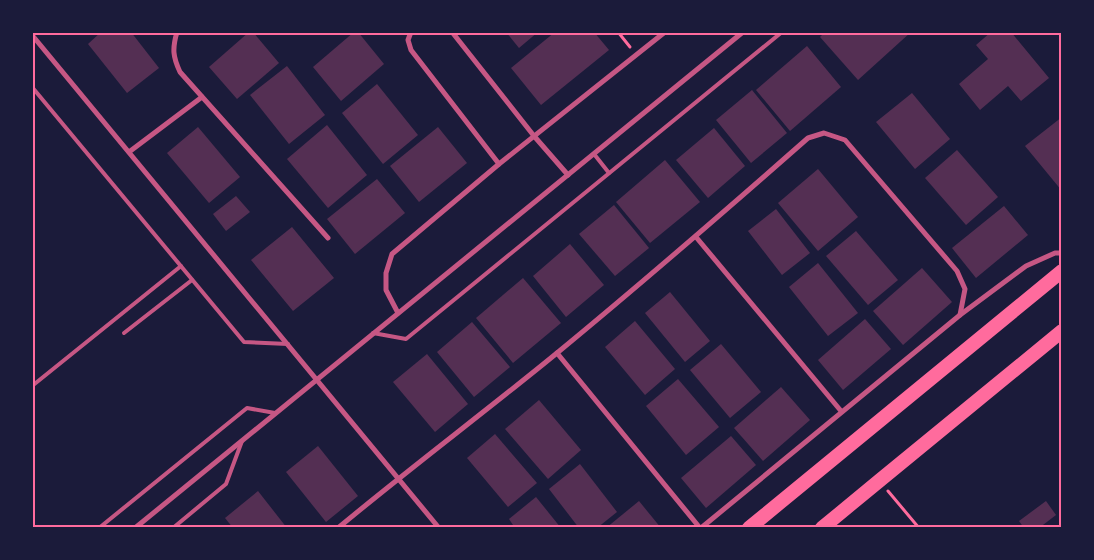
<svg xmlns="http://www.w3.org/2000/svg" width="1094" height="560" viewBox="0 0 1094 560" font-family="'Archivo Narrow',sans-serif">
<rect width="100%" height="100%" fill="#1b1b3a"/>
<g fill="#542f53">
<polygon points="101,32 131,32 159,68 127,93 88,44"/>
<polygon points="249,32 253,32 279,63 237,99 209,67"/>
<polygon points="354,32 358,32 384,64 341,101 313,67"/>
<polygon points="506,32 538,32 519,48"/>
<polygon points="555,32 594,32 609,50 541,105 511,68"/>
<polygon points="825,32 911,32 858,80 820,37"/>
<polygon points="991,32 1011,32 1049,78 1021,101 1008,86 980,110 959,84 988,59 976,45"/>
<polygon points="807,46 841,87 790,131 756,90"/>
<polygon points="287,66 325,115 289,144 250,95"/>
<polygon points="377,84 418,135 383,164 342,113"/>
<polygon points="752,90 787,133 751,163 716,120"/>
<polygon points="912,93 950,139 915,169 876,122"/>
<polygon points="1062,117 1062,191 1025,146"/>
<polygon points="327,125 367,175 328,208 287,159"/>
<polygon points="198,127 240,177 209,203 167,153"/>
<polygon points="438,127 467,163 419,202 390,166"/>
<polygon points="714,128 745,166 708,198 676,160"/>
<polygon points="957,150 998,197 966,225 925,178"/>
<polygon points="665,160 700,202 650,243 616,202"/>
<polygon points="818,169 858,217 818,251 778,203"/>
<polygon points="377,179 405,213 355,254 327,219"/>
<polygon points="236,196 250,212 226,231 213,214"/>
<polygon points="614,205 649,248 615,276 579,234"/>
<polygon points="1004,206 1028,235 976,278 952,248"/>
<polygon points="776,209 810,253 782,275 748,231"/>
<polygon points="292,227 334,278 293,311 251,260"/>
<polygon points="856,231 898,280 868,305 826,256"/>
<polygon points="570,244 604,285 566,317 533,276"/>
<polygon points="818,263 858,313 828,336 789,287"/>
<polygon points="922,268 952,302 903,345 873,311"/>
<polygon points="523,278 561,323 513,363 476,318"/>
<polygon points="670,292 710,341 685,362 645,313"/>
<polygon points="865,319 891,349 843,390 818,360"/>
<polygon points="635,321 675,369 645,395 605,347"/>
<polygon points="472,322 510,367 474,397 437,352"/>
<polygon points="721,344 761,392 730,418 690,370"/>
<polygon points="427,354 468,404 435,432 393,382"/>
<polygon points="678,379 719,427 686,455 646,406"/>
<polygon points="781,387 810,420 763,461 734,428"/>
<polygon points="539,400 581,450 548,479 505,429"/>
<polygon points="495,434 537,483 508,507 467,458"/>
<polygon points="731,436 756,465 706,508 681,478"/>
<polygon points="318,446 358,496 326,522 286,472"/>
<polygon points="580,464 617,512 597,528 579,528 549,489"/>
<polygon points="258,491 287,528 233,528 225,518"/>
<polygon points="536,497 561,528 515,528 509,519"/>
<polygon points="639,501 661,528 606,528"/>
<polygon points="1046,501 1056,515 1039,528 1024,528 1019,521"/>
</g>
<g fill="none" stroke-linecap="round" stroke-linejoin="round">
<g stroke="#ff6b9d" stroke-width="3">
<polyline points="618,32 630,47"/>
<polyline points="888,491 919,528"/>
</g>
<g stroke="#c65784" stroke-width="4">
<polyline points="32,87 244,342 288,344"/>
<polyline points="594,154 609,173"/>
<polyline points="124,333 192,280"/>
<polyline points="373,333 406,339 782,32"/>
<polyline points="32,386 181,266"/>
<polyline points="99,528 247,408 275,413"/>
<polyline points="173,528 226,484 242,441"/>
</g>
<g stroke="#c65784" stroke-width="5">
<path d="M177 32C172 49 173 57 180 72L328 238"/>
<polyline points="411,32 408,40 411,50 499,164"/>
<polyline points="452,32 534,136 568,175"/>
<polyline points="32,35 439,528"/>
<polyline points="129,152 202,97"/>
<polyline points="696,237 841,411"/>
<polyline points="398,313 386,290 386,273 392,254 499,164 665,32"/>
<polyline points="557,353 700,528"/>
<polyline points="135,528 743,32"/>
<path d="M338 528C410 468 485 412 557 353 642 283 725 211 808 138L824 133 845 140 957 271 965 289 960 315"/>
<polyline points="701,528 960,315 1026,266 1055,253 1062,253"/>
</g>
<g stroke="#ff6b9d" stroke-width="14">
<polyline points="749,528 1062,271"/>
<polyline points="822,528 879,481 1062,331"/>
</g>
</g>
<rect width="1094" height="560" fill="none" stroke="#1b1b3a" stroke-width="68"/>
<rect x="34" y="34" width="1026" height="492" fill="none" stroke="#ff6b9d" stroke-width="2"/>
</svg>
